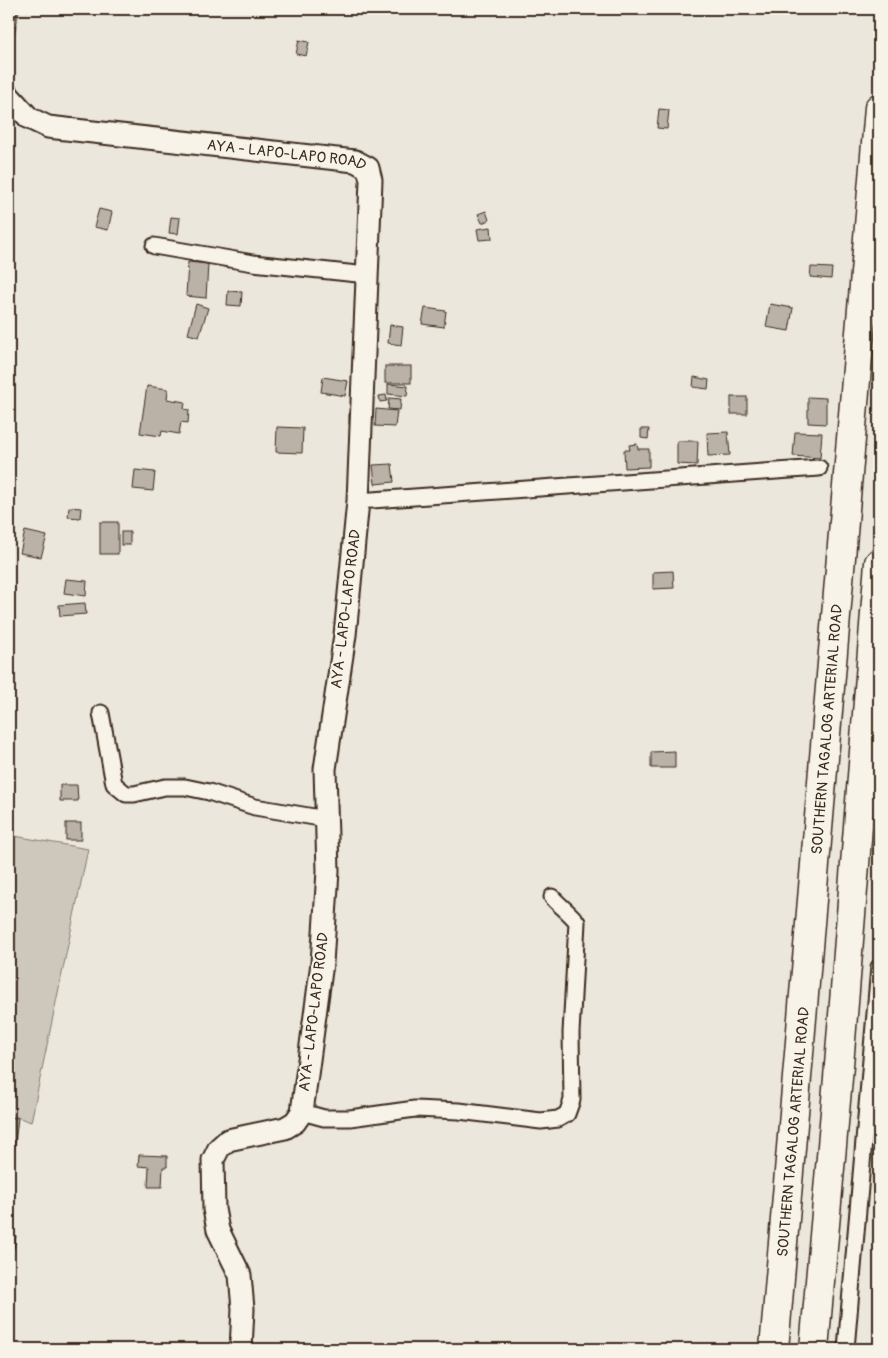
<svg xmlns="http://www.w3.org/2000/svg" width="888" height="1358" viewBox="0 0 888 1358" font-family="Pangolin,sans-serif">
<rect width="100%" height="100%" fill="#ece7dc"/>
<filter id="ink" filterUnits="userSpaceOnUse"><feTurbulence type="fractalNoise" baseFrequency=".02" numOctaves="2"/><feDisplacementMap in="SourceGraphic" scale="10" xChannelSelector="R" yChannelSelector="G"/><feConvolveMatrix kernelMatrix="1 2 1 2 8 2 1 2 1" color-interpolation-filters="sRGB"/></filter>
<g filter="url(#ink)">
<polygon fill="#cec8bc" stroke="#84796d" points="9,835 88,849 31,1122 9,1114"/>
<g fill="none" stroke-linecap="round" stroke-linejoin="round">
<polyline stroke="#7c7064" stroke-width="4" points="9,53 18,9"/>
</g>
<g fill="#bab2a7" stroke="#3b2a1e">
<polygon points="299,40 309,42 306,56 296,54"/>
<polygon points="659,109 669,110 667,129 657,128"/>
<polygon points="99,209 112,212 108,230 94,227"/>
<polygon points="486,211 489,220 482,223 478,214"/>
<polygon points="171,217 180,218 178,234 169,233"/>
<polygon points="491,227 492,239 479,240 477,229"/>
<polygon points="188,262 208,264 206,298 186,296"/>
<polygon points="811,267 832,268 831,279 810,277"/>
<polygon points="228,291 242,292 241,306 227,305"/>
<polygon points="196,304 208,308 199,337 188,334"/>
<polygon points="770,304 793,308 789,331 766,327"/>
<polygon points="425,308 446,311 444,327 422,324"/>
<polygon points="390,325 403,327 401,345 388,343"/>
<rect x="385" y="366" width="26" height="17"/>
<polygon points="323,377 348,381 345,396 321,392"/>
<polygon points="694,377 709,380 708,389 693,387"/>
<polygon points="388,384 408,386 407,396 388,394"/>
<polygon points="147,386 168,389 167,399 185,402 184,409 189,410 188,423 181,422 179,434 162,431 161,436 140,433"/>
<polygon points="386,395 387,401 380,402 379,396"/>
<rect x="731" y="397" width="16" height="17"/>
<polygon points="808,397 826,398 826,424 808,423"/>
<polygon points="389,398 401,399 400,410 388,409"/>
<rect x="349" y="409" width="11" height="15"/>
<polygon points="376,409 397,411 395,427 375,426"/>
<polygon points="277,427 303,428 302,453 276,452"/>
<polygon points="641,429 649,429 648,439 641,438"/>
<polygon points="728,432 730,455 708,456 707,433"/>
<polygon points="795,432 822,433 820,458 793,456"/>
<polygon points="677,441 698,441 697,465 677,464"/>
<polygon points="637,444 638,449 649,449 649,467 625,468 624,450 630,450 629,445"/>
<polygon points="392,464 394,482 375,484 373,465"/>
<polygon points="135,470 155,472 153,491 133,489"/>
<polygon points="69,507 81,508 80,518 68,517"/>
<rect x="100" y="522" width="18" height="32"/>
<polygon points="25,531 47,536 41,557 20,553"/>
<rect x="121" y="532" width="9" height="13"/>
<polygon points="673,571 674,588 653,589 653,572"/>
<polygon points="66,579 87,581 86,596 64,593"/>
<polygon points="85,603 86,614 60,616 59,605"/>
<polygon points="675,751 675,768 651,768 651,752"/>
<polygon points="60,785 77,785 78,801 60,801"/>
<rect x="66" y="823" width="15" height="17"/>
<polygon points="9,1117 18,1118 14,1152 9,1152"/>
<polygon points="139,1155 167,1156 167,1167 163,1167 162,1187 148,1187 149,1167 138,1166"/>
<polygon points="9,1229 9,1235 16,1236 14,1249 9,1248"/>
</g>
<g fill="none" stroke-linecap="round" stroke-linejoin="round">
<defs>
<g id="street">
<polyline points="154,246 253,263 367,275"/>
<polyline points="358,501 819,468"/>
<polyline points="101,713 114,784 126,794 134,794 165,787 185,787 209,792 255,807 326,819"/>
<path d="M302 1112 324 1118H350L415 1109 459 1111 541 1121 558 1119 567 1114 572 1100 571 1033 577 922C569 912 560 906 552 897"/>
<polyline points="846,1349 879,967"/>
</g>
<g id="secondary">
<path id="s1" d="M9 96 29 118 48 127 355 161 368 168 371 180 358 501 345 635 325 769 328 871 322 963 302 1112 295 1122 285 1128 228 1140 219 1148 213 1160 214 1209 218 1230 240 1275 243 1309 241 1349"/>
</g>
<g id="highway">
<path id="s2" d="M774 1349C812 936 842 522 879 108"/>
<polyline points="814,1349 838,1078 879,563"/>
</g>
</defs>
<use href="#street" stroke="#3b2a1e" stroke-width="19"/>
<use href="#secondary" stroke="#3b2a1e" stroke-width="25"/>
<use href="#highway" stroke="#3b2a1e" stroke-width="31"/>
<use href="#street" stroke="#f7f3e8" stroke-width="15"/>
<use href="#secondary" stroke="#f7f3e8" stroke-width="21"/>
<use href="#highway" stroke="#f7f3e8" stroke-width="28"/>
</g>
</g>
<g text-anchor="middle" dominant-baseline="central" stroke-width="4" stroke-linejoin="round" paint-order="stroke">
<g font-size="15" fill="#3b2a1e" stroke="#f7f3e8">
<text stroke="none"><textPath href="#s1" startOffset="291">AYA - LAPO-LAPO ROAD</textPath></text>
<text transform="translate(346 609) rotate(-83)">AYA - LAPO-LAPO ROAD</text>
<text stroke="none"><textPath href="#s2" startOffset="622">SOUTHERN TAGALOG ARTERIAL ROAD</textPath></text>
<text transform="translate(314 1012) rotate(-83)">AYA - LAPO-LAPO ROAD</text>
<text stroke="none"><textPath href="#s2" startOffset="218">SOUTHERN TAGALOG ARTERIAL ROAD</textPath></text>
</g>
</g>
<rect width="888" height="1358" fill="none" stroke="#f7f3e8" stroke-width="30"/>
<rect x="15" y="15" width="858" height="1328" fill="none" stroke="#3b2a1e" stroke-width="2" filter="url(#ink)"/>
</svg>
